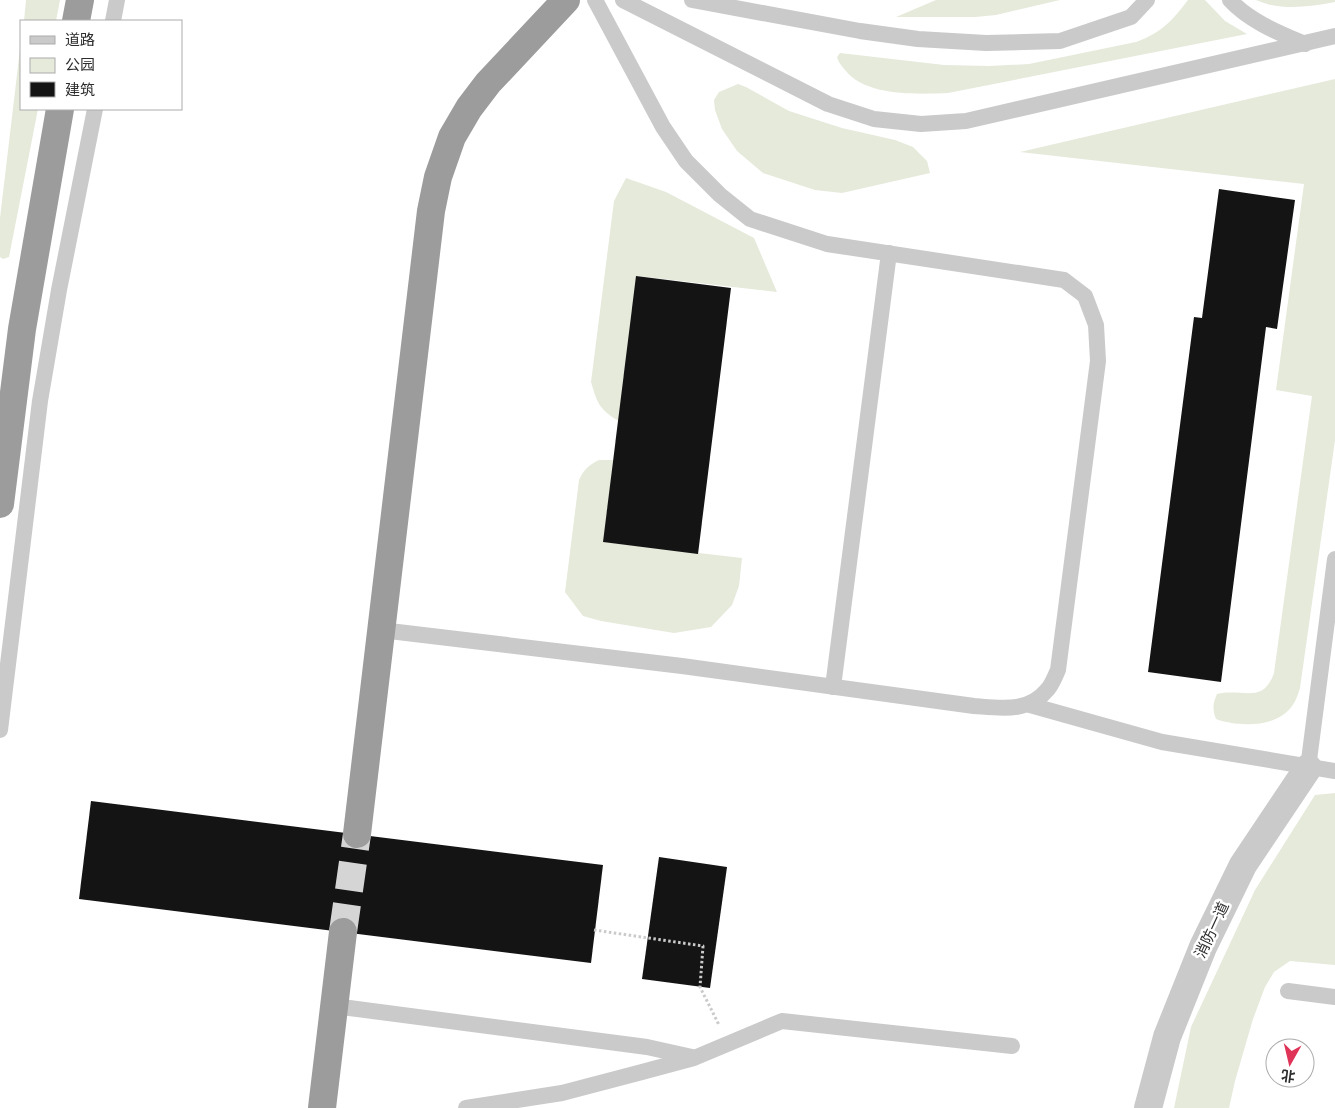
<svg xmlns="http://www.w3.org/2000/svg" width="1335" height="1108" viewBox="0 0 1335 1108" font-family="Signika,'Noto Sans SC',sans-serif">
<rect width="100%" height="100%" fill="#fff"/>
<g fill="#e5eadb">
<polygon points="26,0 60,0 56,21 24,21"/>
<polygon points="936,0 1060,0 996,15 975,17 896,17"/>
<path d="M1188 0H1205L1225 21 1247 34 948 93C918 94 866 97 845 70 842 66 838 62 837 57L840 53 944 65 989 66 1029 64 1136 42C1161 33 1172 21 1188 0Z"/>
<path d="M1256 0H1335V2C1308 7 1281 11 1256 0Z"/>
<polygon points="21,41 21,109 38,109 9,257 3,259 0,257 0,218"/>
<path d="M1335 79V440L1300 688C1298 694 1296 701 1292 706 1277 728 1238 727 1216 719 1212 709 1213 703 1217 694 1243 688 1263 705 1274 673L1312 396 1276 390 1304 184 1020 152Z"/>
<polygon points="738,84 746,87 789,111 842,128 895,140 913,147 927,161 930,173 842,193 815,190 763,173 737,151 722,129 715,110 714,100 719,92"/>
<path d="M626 178 666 192 754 238 777 292 637 276 619 421C599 410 597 402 591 382L614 201Z"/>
<path d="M599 460H613L604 542 742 558 739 586 732 605 711 627 674 633 601 621 583 616 565 592 579 480C584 469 589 465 599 460Z"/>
<polygon points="1335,793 1335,965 1290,961 1274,972 1265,987 1253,1019 1235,1081 1229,1108 1174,1108 1191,1027 1255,890 1315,795"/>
</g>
<g fill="#141414">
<polygon points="1219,189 1295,200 1277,329 1266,327 1221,682 1148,672 1194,317 1202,318"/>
<polygon points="636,276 731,288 698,554 603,542"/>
<polygon points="91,801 603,865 591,963 79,899"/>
<polygon points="659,857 727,867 710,988 642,979"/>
</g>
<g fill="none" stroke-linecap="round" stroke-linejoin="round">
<polyline stroke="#d5d5d5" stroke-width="28" stroke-dasharray="28 14" stroke-linecap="butt" points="343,932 357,834"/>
<polyline stroke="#cacaca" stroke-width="3" stroke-dasharray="2.5 2.5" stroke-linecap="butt" points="594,930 703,946 700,987 719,1025"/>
<g stroke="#cacaca" stroke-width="16">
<polyline points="623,0 828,104 874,119 921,124 966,121 1335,36"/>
<polyline points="692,0 860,31 918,39 986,43 1060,41 1131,17 1147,0"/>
<path d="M1230 0C1249 21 1279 33 1305 44"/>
<polyline points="113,21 117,0"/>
<path d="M381 630 682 666 974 706C1001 708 1028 713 1047 690 1052 685 1055 676 1058 670L1098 361 1096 325 1085 296 1064 280 827 244 750 219 720 195 686 161 663 127 595 0"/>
<polyline points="833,687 889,253"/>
<polyline points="1030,705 1162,742 1335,771"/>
<polyline points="0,730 40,401 59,290 95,109"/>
<polyline points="1308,768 1335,559"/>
<polyline points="1288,991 1335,997"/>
<polyline points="334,1006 647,1047 692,1057"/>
<polyline points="466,1108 562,1093 642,1072 694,1058 782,1021 1012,1046"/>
</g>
<polyline stroke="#cacaca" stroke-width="28" points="1148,1108 1167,1037 1203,947 1243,865 1308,768"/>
<g stroke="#9c9c9c" stroke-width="28">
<polyline points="76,21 80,0"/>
<polyline points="0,504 22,329 60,109"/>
<polyline points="357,834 431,211 438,177 452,137 469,108 488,83 566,0"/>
<polyline points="322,1108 343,932"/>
</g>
</g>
<g text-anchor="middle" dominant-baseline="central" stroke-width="5" stroke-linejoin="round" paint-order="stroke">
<g font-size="15" fill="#2d2d2d" stroke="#fff">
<text transform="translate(1212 930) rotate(-65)">消防一道</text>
</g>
</g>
<rect x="20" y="20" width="162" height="90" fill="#ffffff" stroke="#ababab"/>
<rect x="30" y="36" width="25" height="8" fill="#cacaca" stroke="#ababab"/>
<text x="65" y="45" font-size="15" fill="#2d2d2d">道路</text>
<rect x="30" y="58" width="25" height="15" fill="#e5eadb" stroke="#ababab"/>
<text x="65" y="70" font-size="15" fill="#2d2d2d">公园</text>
<rect x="30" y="82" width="25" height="15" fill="#141414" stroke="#ababab"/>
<text x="65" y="95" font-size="15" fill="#2d2d2d">建筑</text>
<g transform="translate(1290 1063) rotate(188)"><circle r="24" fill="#ffffff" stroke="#ababab"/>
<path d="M0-4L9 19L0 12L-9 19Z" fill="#df3458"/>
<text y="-8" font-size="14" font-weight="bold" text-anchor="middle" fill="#2d2d2d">北</text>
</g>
</svg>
